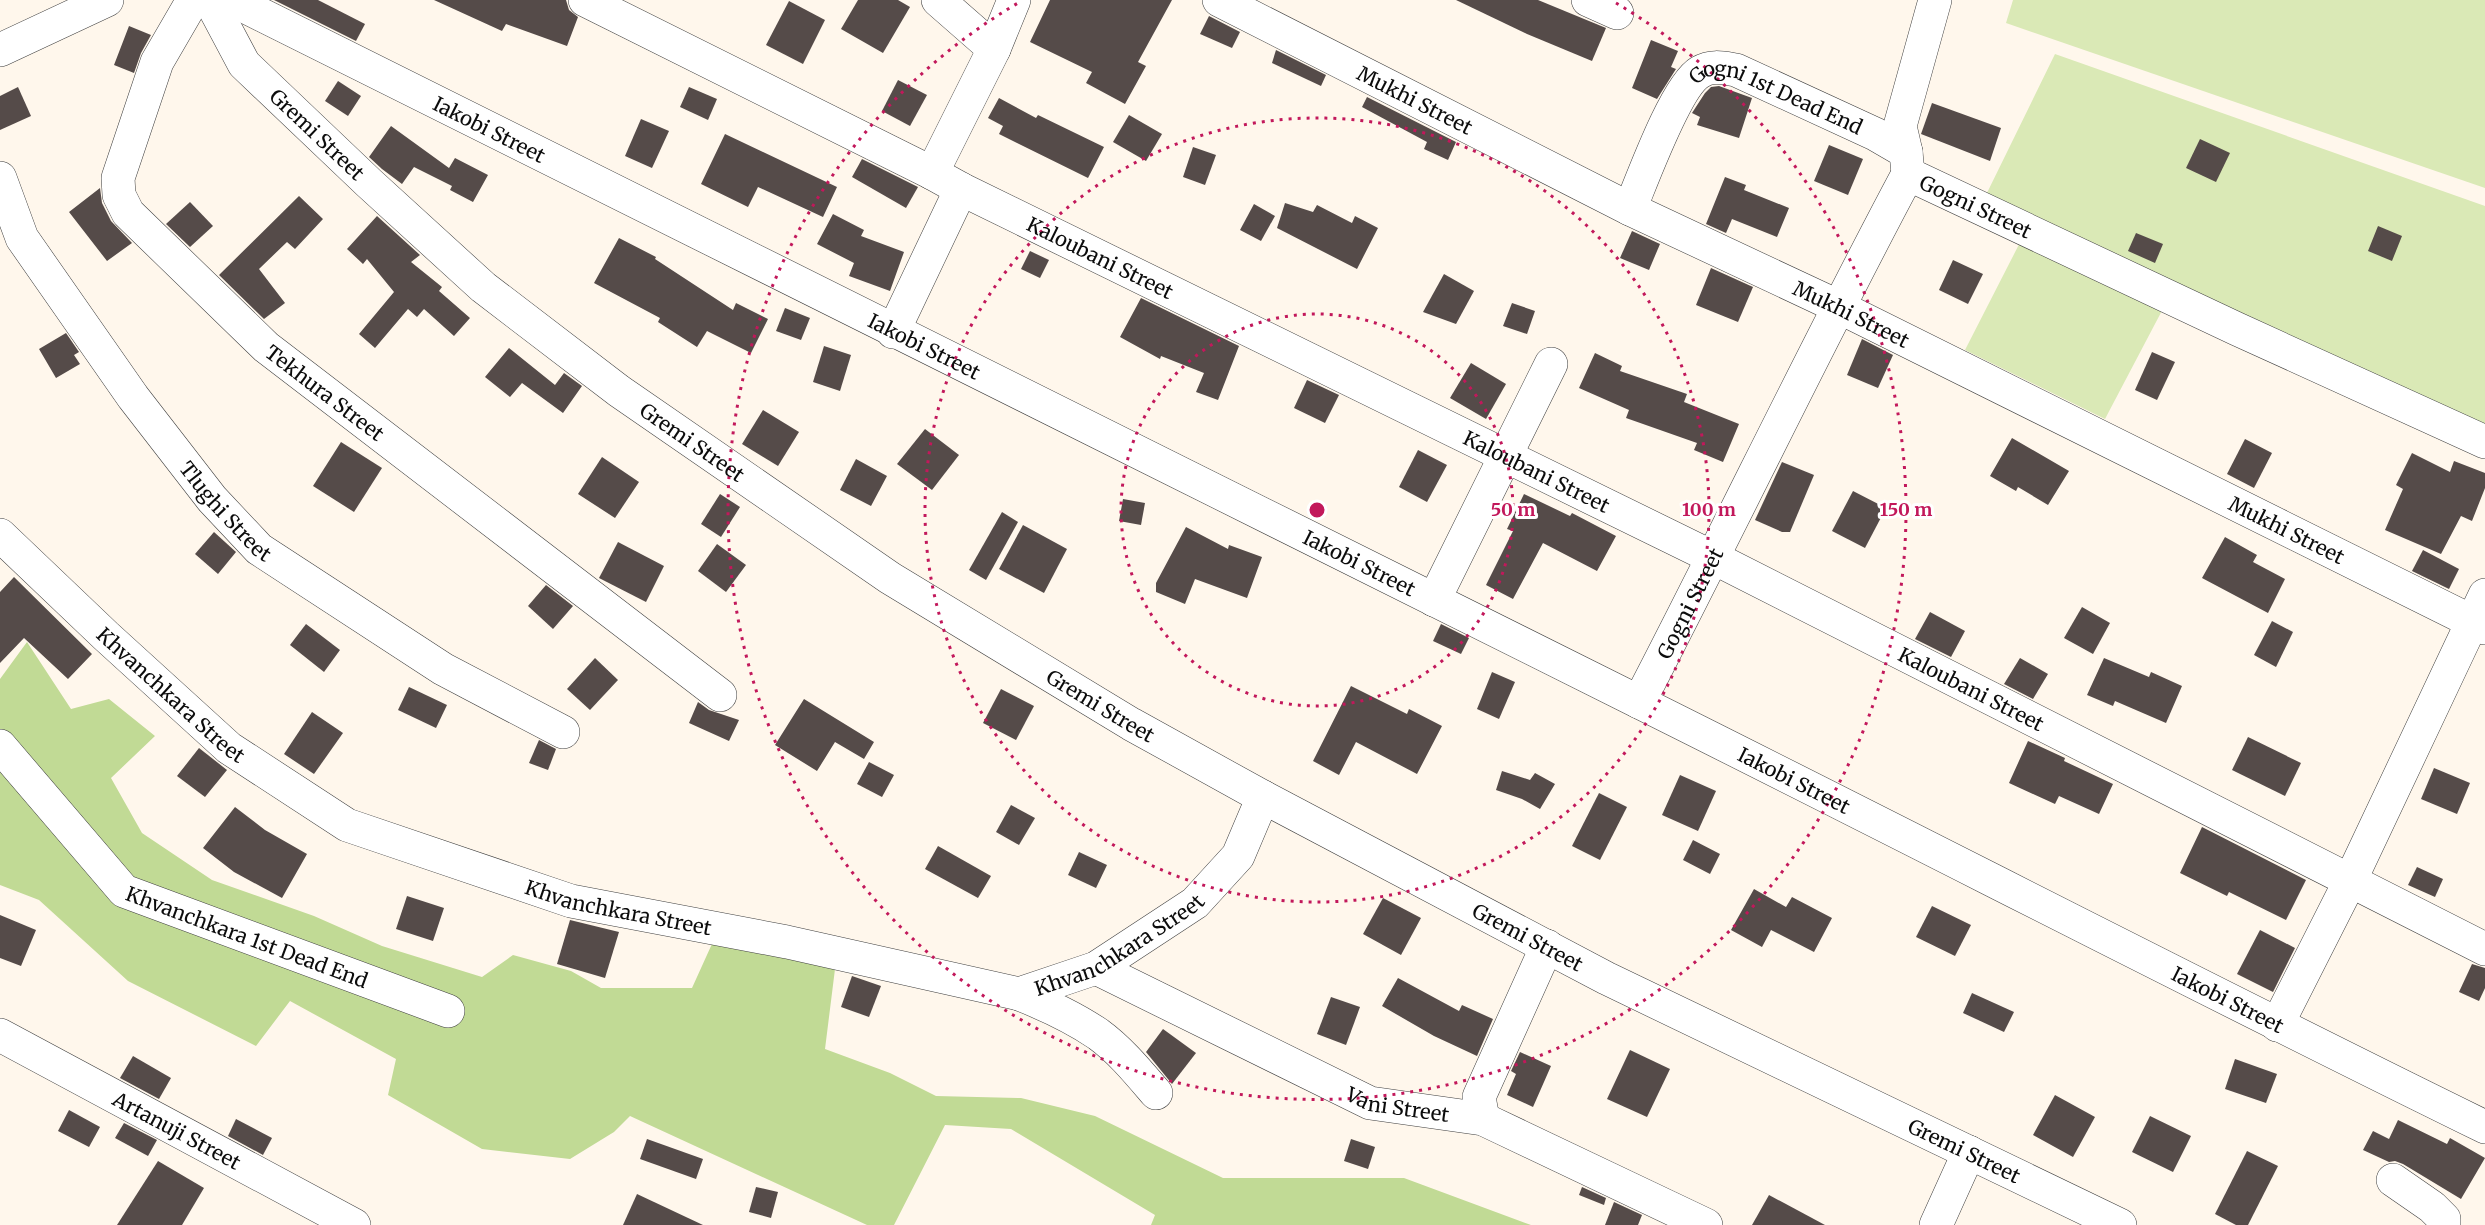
<svg xmlns="http://www.w3.org/2000/svg" width="2485" height="1225" viewBox="0 0 2485 1225" font-family="Merriweather,serif">
<rect width="100%" height="100%" fill="#fff7ec"/>
<g fill="#dae9b6">
<polygon points="2013,0 2485,0 2485,188 2006,23"/>
<polygon points="2055,54 2485,206 2485,427 2176,284 2105,419 1965,350 2032,219 1984,199"/>
</g>
<polygon fill="#c1da95" points="27,642 71,709 109,699 155,736 111,778 142,833 212,880 314,916 382,946 482,977 513,955 571,971 601,988 692,988 716,935 836,961 825,1049 890,1073 936,1096 1021,1098 1095,1116 1223,1178 1404,1178 1531,1225 1151,1225 1155,1215 1011,1129 945,1125 894,1225 867,1225 630,1116 614,1132 570,1159 482,1149 388,1095 396,1059 290,1001 256,1046 128,981 39,900 0,885 0,679"/>
<g fill="#554b49">
<polygon points="274,0 318,0 365,24 356,41"/>
<polygon points="434,0 566,0 569,10 578,17 567,46 506,24 502,31"/>
<polygon points="858,0 898,0 910,7 883,53 841,29"/>
<polygon points="1050,0 1172,0 1138,62 1146,66 1125,104 1086,83 1092,72 1030,42"/>
<polygon points="1456,0 1538,0 1606,28 1592,61 1527,34"/>
<polygon points="789,1 825,20 803,64 766,45"/>
<polygon points="1209,16 1240,32 1232,48 1200,34"/>
<polygon points="129,26 151,35 141,53 134,73 114,65"/>
<polygon points="1651,40 1678,51 1671,67 1676,69 1657,99 1632,88"/>
<polygon points="1276,50 1326,75 1321,86 1272,63"/>
<polygon points="898,80 927,95 910,126 882,111"/>
<polygon points="338,81 361,96 348,116 325,101"/>
<polygon points="1719,86 1752,98 1739,138 1697,125 1700,117 1692,113 1705,93 1711,87"/>
<polygon points="18,87 31,116 0,130 0,96"/>
<polygon points="689,87 717,99 708,120 680,107"/>
<polygon points="1367,97 1456,142 1448,160 1424,149 1427,142 1362,107"/>
<polygon points="999,98 1036,118 1038,115 1104,147 1088,178 999,134 1003,126 988,118"/>
<polygon points="1932,103 2001,128 1990,161 1921,134"/>
<polygon points="1129,115 1162,134 1146,161 1113,142"/>
<polygon points="641,119 669,131 652,168 625,156"/>
<polygon points="391,126 449,168 455,158 488,175 473,202 450,190 452,186 414,167 402,184 382,169 369,157"/>
<polygon points="725,134 837,187 823,217 758,187 748,207 701,184"/>
<polygon points="2200,139 2230,153 2216,182 2186,168"/>
<polygon points="1829,145 1863,159 1848,195 1814,181"/>
<polygon points="1193,147 1216,155 1205,185 1183,177"/>
<polygon points="862,159 918,187 906,208 852,177"/>
<polygon points="1725,177 1746,185 1744,190 1789,208 1777,237 1732,219 1726,233 1706,224"/>
<polygon points="100,188 102,203 111,221 132,243 107,261 69,212"/>
<polygon points="299,196 323,219 295,249 287,242 259,269 285,303 264,319 219,275"/>
<polygon points="190,202 213,226 190,247 166,224"/>
<polygon points="1285,203 1313,212 1317,205 1352,223 1355,216 1378,228 1357,269 1277,228"/>
<polygon points="1254,204 1275,216 1261,241 1240,230"/>
<polygon points="833,214 864,230 861,236 904,252 890,291 849,276 854,263 817,244"/>
<polygon points="377,216 420,255 411,262 442,287 439,291 470,318 454,336 424,309 417,317 408,309 375,348 359,334 394,292 367,259 363,264 347,249"/>
<polygon points="2378,226 2402,236 2392,261 2368,251"/>
<polygon points="1632,231 1660,244 1649,270 1620,258"/>
<polygon points="2136,233 2163,244 2155,263 2128,251"/>
<polygon points="619,238 656,257 655,259 733,310 736,303 768,319 751,353 707,331 697,347 658,322 660,318 594,283"/>
<polygon points="1030,251 1049,260 1040,278 1021,269"/>
<polygon points="1953,260 1983,274 1968,304 1939,290"/>
<polygon points="1711,268 1753,287 1738,322 1696,305"/>
<polygon points="1444,274 1474,291 1456,324 1423,312"/>
<polygon points="1141,298 1239,346 1218,400 1196,392 1204,373 1161,356 1160,359 1120,337"/>
<polygon points="1512,303 1535,311 1527,334 1503,326"/>
<polygon points="785,308 810,318 801,340 776,331"/>
<polygon points="66,333 79,352 74,355 80,364 56,378 39,349"/>
<polygon points="1862,339 1893,355 1878,388 1847,375"/>
<polygon points="824,346 851,355 840,391 813,382"/>
<polygon points="509,348 555,385 564,373 582,386 563,413 522,383 510,397 485,377"/>
<polygon points="2152,352 2175,362 2157,400 2135,390"/>
<polygon points="1595,353 1622,366 1620,371 1687,394 1684,402 1739,424 1723,462 1694,450 1697,443 1626,418 1629,410 1579,388"/>
<polygon points="1471,363 1506,384 1486,419 1450,398"/>
<polygon points="1307,380 1339,395 1325,423 1294,408"/>
<polygon points="763,410 799,432 778,466 742,444"/>
<polygon points="925,429 959,455 932,490 897,464"/>
<polygon points="2012,438 2069,471 2048,505 2018,487 2016,491 1990,476"/>
<polygon points="2245,439 2272,453 2254,488 2227,474"/>
<polygon points="341,442 382,468 354,512 313,486"/>
<polygon points="1418,450 1447,465 1427,502 1399,487"/>
<polygon points="2412,453 2450,472 2454,461 2485,473 2485,488 2472,521 2461,516 2441,554 2385,530 2403,489 2396,485"/>
<polygon points="602,457 639,482 615,518 578,494"/>
<polygon points="856,459 887,476 871,506 840,490"/>
<polygon points="1782,462 1814,475 1790,532 1782,532 1755,520"/>
<polygon points="1853,491 1886,508 1865,548 1832,531"/>
<polygon points="720,494 740,507 721,537 701,524"/>
<polygon points="1524,494 1570,516 1572,513 1616,536 1597,571 1543,543 1513,599 1486,585 1513,531 1507,529"/>
<polygon points="1123,499 1145,503 1141,525 1119,521"/>
<polygon points="1002,512 1018,522 986,580 969,570"/>
<polygon points="1023,525 1067,549 1044,593 999,569"/>
<polygon points="1186,527 1228,549 1229,545 1262,557 1247,598 1195,579 1185,604 1156,592 1156,583"/>
<polygon points="214,532 236,552 218,574 195,554"/>
<polygon points="2225,537 2257,555 2253,562 2285,579 2268,613 2202,578"/>
<polygon points="618,542 664,566 646,602 599,578"/>
<polygon points="717,544 746,565 726,592 698,571"/>
<polygon points="2423,550 2459,569 2449,589 2412,571"/>
<polygon points="14,577 92,654 68,679 24,638 0,663 0,592"/>
<polygon points="546,585 573,606 553,629 528,606"/>
<polygon points="2082,607 2110,623 2093,654 2064,638"/>
<polygon points="1930,612 1965,631 1951,657 1915,639"/>
<polygon points="2272,621 2293,632 2276,667 2254,655"/>
<polygon points="306,624 340,650 324,672 290,645"/>
<polygon points="1441,624 1469,638 1461,654 1433,641"/>
<polygon points="595,658 618,680 590,710 567,689"/>
<polygon points="2020,658 2048,674 2033,699 2004,684"/>
<polygon points="2104,658 2149,677 2151,672 2182,686 2166,723 2115,701 2113,706 2087,695"/>
<polygon points="1492,672 1515,682 1499,719 1477,709"/>
<polygon points="1351,686 1407,714 1409,709 1442,726 1417,774 1356,742 1339,775 1313,761"/>
<polygon points="409,687 447,705 436,728 398,710"/>
<polygon points="1001,689 1034,706 1016,740 983,723"/>
<polygon points="804,699 874,742 864,759 835,742 817,771 775,745"/>
<polygon points="698,702 709,710 739,720 729,741 689,723"/>
<polygon points="312,712 343,733 314,774 284,754"/>
<polygon points="2248,737 2301,763 2285,796 2232,770"/>
<polygon points="539,740 556,749 548,770 529,763"/>
<polygon points="2028,741 2065,758 2064,761 2113,784 2099,814 2059,796 2055,804 2009,783"/>
<polygon points="199,748 227,770 205,797 177,776"/>
<polygon points="869,762 894,775 882,797 857,784"/>
<polygon points="2434,768 2470,783 2457,814 2421,799"/>
<polygon points="1502,771 1530,780 1535,773 1555,784 1540,809 1522,799 1496,790"/>
<polygon points="1680,775 1716,791 1698,831 1662,815"/>
<polygon points="1599,793 1627,807 1600,860 1572,846"/>
<polygon points="1011,805 1035,818 1019,845 996,832"/>
<polygon points="235,807 265,830 307,854 282,898 234,872 203,848"/>
<polygon points="2202,827 2306,880 2286,920 2229,892 2227,896 2180,873"/>
<polygon points="1693,840 1720,854 1710,874 1683,860"/>
<polygon points="938,846 991,876 978,898 925,869"/>
<polygon points="1079,852 1107,865 1096,888 1068,875"/>
<polygon points="2417,867 2443,879 2435,897 2408,885"/>
<polygon points="1754,889 1786,907 1792,897 1832,918 1814,952 1771,930 1762,947 1731,930"/>
<polygon points="407,896 444,908 433,941 396,929"/>
<polygon points="1383,898 1421,918 1401,955 1363,934"/>
<polygon points="1932,906 1971,925 1955,956 1916,937"/>
<polygon points="0,915 36,930 21,966 0,958"/>
<polygon points="570,920 619,932 605,978 557,964"/>
<polygon points="2260,930 2295,948 2273,992 2237,974"/>
<polygon points="2472,964 2485,968 2485,988 2479,1001 2459,992"/>
<polygon points="852,976 881,986 869,1017 841,1007"/>
<polygon points="1398,978 1459,1011 1462,1005 1493,1019 1477,1056 1434,1036 1382,1006"/>
<polygon points="1972,993 2014,1012 2004,1032 1963,1013"/>
<polygon points="1331,997 1360,1007 1346,1045 1317,1034"/>
<polygon points="1163,1029 1196,1053 1172,1084 1146,1052"/>
<polygon points="1630,1050 1670,1069 1647,1117 1607,1099"/>
<polygon points="1520,1052 1551,1066 1533,1107 1507,1095 1516,1074 1511,1071"/>
<polygon points="133,1056 171,1078 159,1099 120,1078"/>
<polygon points="2235,1059 2277,1074 2266,1103 2225,1089"/>
<polygon points="2055,1095 2095,1117 2073,1157 2033,1135"/>
<polygon points="69,1110 100,1127 89,1147 58,1131"/>
<polygon points="2150,1116 2191,1136 2173,1172 2132,1152"/>
<polygon points="236,1119 272,1138 263,1155 228,1136"/>
<polygon points="2398,1120 2447,1144 2450,1138 2485,1158 2461,1199 2403,1164 2395,1161 2389,1162 2363,1150 2373,1131 2389,1139"/>
<polygon points="124,1123 157,1140 148,1156 115,1138"/>
<polygon points="647,1139 703,1159 696,1179 640,1159"/>
<polygon points="1351,1139 1375,1147 1368,1169 1344,1161"/>
<polygon points="2247,1151 2278,1166 2248,1225 2236,1225 2215,1214"/>
<polygon points="158,1161 204,1188 182,1225 117,1225"/>
<polygon points="756,1187 778,1192 771,1218 749,1212"/>
<polygon points="1582,1187 1606,1198 1604,1205 1579,1195"/>
<polygon points="637,1194 703,1225 623,1225"/>
<polygon points="1769,1195 1825,1225 1752,1225"/>
<polygon points="1614,1202 1642,1215 1638,1225 1605,1225"/>
</g>
<g fill="none" stroke-linecap="round" stroke-linejoin="round">
<defs>
<g id="minor">
<path id="s1" d="M193 0 157 62 118 178 119 195 128 213 266 347 720 695"/>
<path id="s2" d="M210 0 244 64 369 183 483 287 619 391 890 578 1131 724 1263 797 1606 978 2120 1225"/>
<path id="s3" d="M232 0C700 235 1169 467 1637 701 1920 842 2201 988 2485 1127"/>
<path id="s4" d="M585 0 932 173 961 189 1714 558 2485 949"/>
<polyline points="938,0 994,49"/>
<path id="s5" d="M1219 0 1630 209 1837 306 2485 628"/>
<polyline points="1588,0 1617,13"/>
<polyline points="0,50 107,0"/>
<polyline points="1906,152 1900,126 1935,0"/>
<polyline points="932,173 994,49 1014,0"/>
<path id="s6" d="M1908 174 2237 329 2485 442"/>
<path id="s7" d="M0 178 22 238 133 397 212 499 259 549 443 669 563 732"/>
<path id="s8" d="M1630 209C1642 180 1676 86 1700 72 1712 65 1723 68 1736 70L1875 134 1906 152 1908 174"/>
<polyline points="893,332 961,189"/>
<path id="s9" d="M0 535 106 636 229 748 347 825 571 901 787 942 1019 994 1096 968 1195 903 1238 856 1263 797"/>
<polyline points="1434,600 1551,364"/>
<path id="s10" d="M1639 702C1730 527 1815 348 1908 174"/>
<path id="s11" d="M0 746 124 891 448 1011"/>
<path id="s12" d="M1096 968 1370 1103 1483 1119 1706 1225"/>
<path d="M1019 994C1047 1005 1073 1017 1098 1034 1120 1050 1138 1072 1156 1093"/>
<polyline points="2277,1025 2350,881 2485,595"/>
<path id="s13" d="M0 1035 354 1225"/>
<polyline points="1483,1119 1479,1097 1547,946"/>
<polyline points="2393,1180 2432,1207 2444,1219 2444,1225"/>
<polyline points="1936,1225 1969,1152"/>
</g>
</defs>
<use href="#minor" stroke="#3f3f3f" stroke-width="34"/>
<use href="#minor" stroke="#fff" stroke-width="33"/>
</g>
<g fill="none" stroke="#c2185b" stroke-width="3" stroke-dasharray="3 6">
<circle cx="1317" cy="510" r="196"/>
<circle cx="1317" cy="510" r="392"/>
<path d="M1616 3A589 589 0 1 1 1018 3"/>
</g>
<g text-anchor="middle" dominant-baseline="central" stroke-width="6" stroke-linejoin="round" paint-order="stroke">
<g font-size="20" fill="#0c0c0c" stroke="#fff">
<text stroke="none"><textPath href="#s5" startOffset="220">Mukhi Street</textPath></text>
<text stroke="none"><textPath href="#s8" startOffset="237">Gogni 1st Dead End</textPath></text>
<text stroke="none"><textPath href="#s3" startOffset="288">Iakobi Street</textPath></text>
<text stroke="none"><textPath href="#s2" startOffset="174">Gremi Street</textPath></text>
<text stroke="none"><textPath href="#s6" startOffset="75">Gogni Street</textPath></text>
<text stroke="none"><textPath href="#s4" startOffset="576">Kaloubani Street</textPath></text>
<text stroke="none"><textPath href="#s5" startOffset="706">Mukhi Street</textPath></text>
<text stroke="none"><textPath href="#s3" startOffset="774">Iakobi Street</textPath></text>
<text stroke="none"><textPath href="#s1" startOffset="498">Tekhura Street</textPath></text>
<text stroke="none"><textPath href="#s2" startOffset="660">Gremi Street</textPath></text>
<text stroke="none"><textPath href="#s4" startOffset="1062">Kaloubani Street</textPath></text>
<text stroke="none"><textPath href="#s7" startOffset="405">Tlughi Street</textPath></text>
<text stroke="none"><textPath href="#s5" startOffset="1192">Mukhi Street</textPath></text>
<text stroke="none"><textPath href="#s3" startOffset="1260">Iakobi Street</textPath></text>
<text stroke="none"><textPath href="#s10" startOffset="111">Gogni Street</textPath></text>
<text stroke="none"><textPath href="#s4" startOffset="1548">Kaloubani Street</textPath></text>
<text stroke="none"><textPath href="#s9" startOffset="234">Khvanchkara Street</textPath></text>
<text stroke="none"><textPath href="#s2" startOffset="1146">Gremi Street</textPath></text>
<text stroke="none"><textPath href="#s3" startOffset="1746">Iakobi Street</textPath></text>
<text stroke="none"><textPath href="#s9" startOffset="738">Khvanchkara Street</textPath></text>
<text stroke="none"><textPath href="#s11" startOffset="322">Khvanchkara 1st Dead End</textPath></text>
<text stroke="none"><textPath href="#s2" startOffset="1632">Gremi Street</textPath></text>
<text stroke="none"><textPath href="#s9" startOffset="1260">Khvanchkara Street</textPath></text>
<text stroke="none"><textPath href="#s3" startOffset="2232">Iakobi Street</textPath></text>
<text stroke="none"><textPath href="#s12" startOffset="333">Vani Street</textPath></text>
<text stroke="none"><textPath href="#s13" startOffset="201">Artanuji Street</textPath></text>
<text stroke="none"><textPath href="#s2" startOffset="2118">Gremi Street</textPath></text>
</g>
</g>
<circle cx="1317" cy="510" r="9" fill="#c2185b" stroke="#fff" stroke-width="3"/>
<g font-size="18" text-anchor="middle" font-weight="bold" fill="#c2185b" stroke="#fff" stroke-width="6" stroke-linejoin="round" paint-order="stroke">
<text x="1513" y="516">50 m</text>
<text x="1709" y="516">100 m</text>
<text x="1906" y="516">150 m</text>
</g>
</svg>
